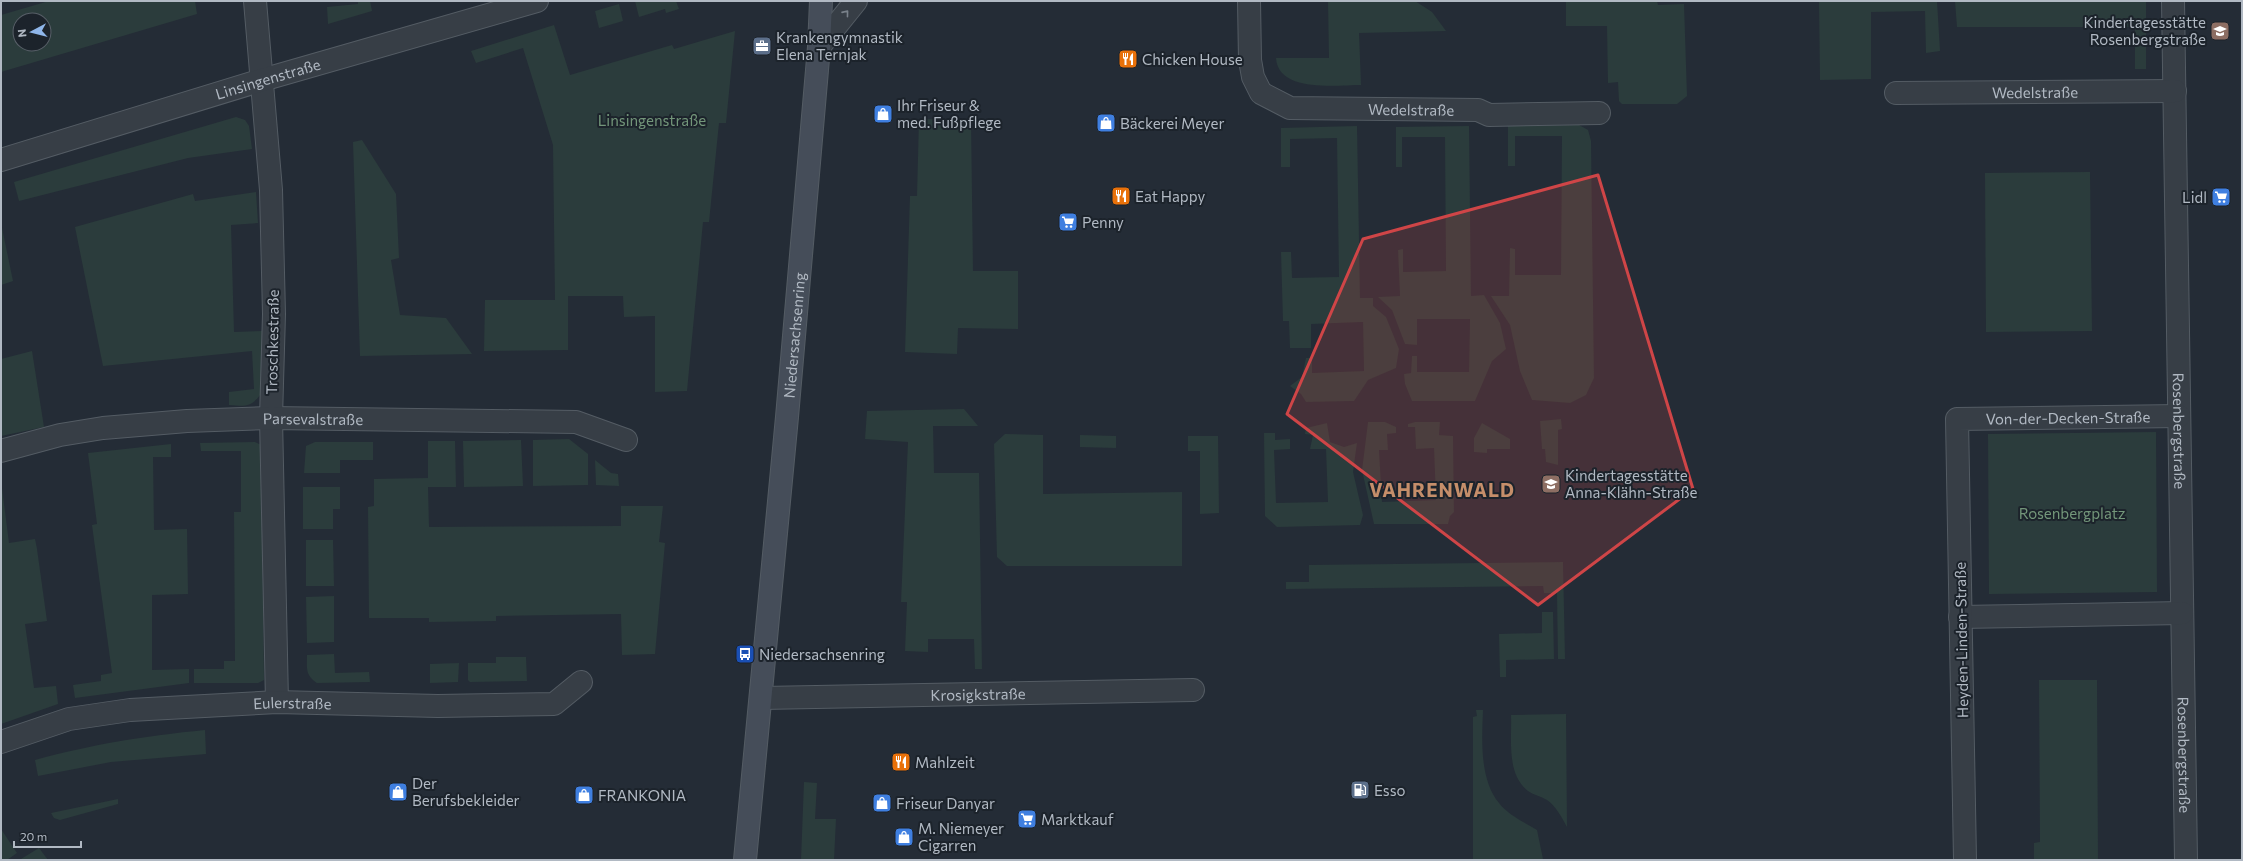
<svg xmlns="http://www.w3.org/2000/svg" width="2243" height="861" viewBox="0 0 2243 861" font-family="Commissioner,sans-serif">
<rect width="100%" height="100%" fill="#242c36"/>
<g fill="#2b3c3c" fill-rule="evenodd">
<path d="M49 1H195L197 14 1 72V15ZM20 20H44V44H20Z"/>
<polygon points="358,1 370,1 372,11 328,24 327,7 358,4"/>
<polygon points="635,1 676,1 679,9 666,13 665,9 639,17"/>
<path d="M1328 1H1415L1432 12 1446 31 1359 33 1361 85C1337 85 1278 93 1276 58H1329Z"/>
<polygon points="1566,1 1657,1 1658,5 1684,4 1687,96 1677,104 1622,104 1619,101 1618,82 1608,83 1607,26 1566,26"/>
<polygon points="1819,1 1937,1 1940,51 1926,53 1925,11 1871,12 1871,79 1820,80"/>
<polygon points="1955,1 2146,1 2146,69 2135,69 2135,27 1957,27"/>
<polygon points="619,4 623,21 599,28 595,11"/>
<polygon points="554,25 570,75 672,45 674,49 735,31 726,123 719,123 709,222 703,222 687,391 655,392 655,316 624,317 623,296 568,296 568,350 484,351 485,300 555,300 553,145 523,48 476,63 471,51"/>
<polygon points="236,117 245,120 249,126 252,149 188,158 19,201 14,182"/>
<polygon points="919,119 971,120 973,271 1018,271 1018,329 958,328 957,354 905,352 910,196 917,196"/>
<polygon points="1579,125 1588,130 1591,141 1594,378 1586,395 1570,403 1532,400 1520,371 1510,325 1491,296 1509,296 1510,248 1515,249 1515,275 1561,275 1562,136 1515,136 1515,166 1508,166 1508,126"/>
<polygon points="1357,126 1360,298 1373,298 1373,306 1386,317 1399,349 1396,368 1368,380 1354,401 1306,402 1301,394 1290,386 1302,377 1306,358 1312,358 1312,373 1364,371 1363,322 1311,324 1311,348 1290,348 1289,321 1283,321 1281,252 1291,252 1292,278 1339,277 1337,138 1290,139 1290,167 1281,167 1281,128"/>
<polygon points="1469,126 1471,296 1484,295 1500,323 1506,349 1492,361 1475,401 1412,401 1405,384 1404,374 1411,373 1412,356 1417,356 1417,372 1469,372 1470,319 1417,319 1417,345 1405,344 1392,310 1378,297 1400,296 1398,250 1403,249 1403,272 1446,271 1445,137 1402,137 1402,167 1396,167 1396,127"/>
<polygon points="362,140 396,194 399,258 391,260 400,315 446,318 472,354 360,356 353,142"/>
<polygon points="2090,172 2092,331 1986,332 1985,173"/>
<path d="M256 192 258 223 231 225 234 332 262 331 261 394C250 408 246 406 229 405V392L254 389 252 351 103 366 75 227 193 194 195 201Z"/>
<polygon points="1,223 13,281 1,285"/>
<polygon points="32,351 44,427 1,436 1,359"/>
<polygon points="964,409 978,426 933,426 934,473 979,473 982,669 975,669 974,639 928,639 928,652 905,651 907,602 901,602 908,442 865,439 867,411"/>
<polygon points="1561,419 1562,429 1558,430 1558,465 1546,462 1545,449 1542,449 1540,421"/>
<polygon points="1368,422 1385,422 1396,427 1396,433 1387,434 1388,450 1379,450 1382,502 1436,500 1434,448 1416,449 1415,427 1408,427 1408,424 1415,422 1440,422 1439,435 1453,436 1454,512 1450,516 1448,524 1374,524 1362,470"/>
<polygon points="1327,423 1330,442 1344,447 1357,443 1353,472 1363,515 1360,525 1277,527 1265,516 1264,433 1275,433 1275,440 1290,439 1290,449 1274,450 1276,503 1328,502 1326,449 1310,449 1313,435 1305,434 1306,428"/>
<polygon points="1482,423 1510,439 1510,449 1487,449 1487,453 1474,452 1474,438"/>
<polygon points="2156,432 2157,592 1989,594 1988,434"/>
<polygon points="1005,434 1043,435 1043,494 1182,492 1182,566 1007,566 997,557 994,444"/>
<polygon points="1080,435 1116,436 1116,448 1080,447"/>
<polygon points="1188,436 1218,436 1219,513 1200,514 1200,451 1188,451"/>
<polygon points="569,439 588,454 588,485 533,486 533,440"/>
<polygon points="521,440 523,486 464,487 463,441"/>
<polygon points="428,441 455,441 456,487 428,487 429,527 621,526 621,506 663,506 659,542 665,543 655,654 622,655 621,614 496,616 496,621 429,622 429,618 369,618 368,507 374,506 374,479 428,478"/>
<polygon points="255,442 261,445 264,680 258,683 194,683 194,669 224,669 224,661 235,661 234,512 241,512 241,451 201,451 200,443"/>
<polygon points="315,442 373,442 373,460 340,460 340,473 304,473 306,446"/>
<polygon points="171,444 171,457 153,457 154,530 187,529 188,594 152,595 152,670 189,669 189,683 75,698 73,685 101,681 101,675 112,673 92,525 97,524 88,453"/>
<polygon points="595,460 611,473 618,474 619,486 596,485"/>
<polygon points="1,480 9,543 35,539 37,549 47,621 25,624 34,688 56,686 58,704 1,724"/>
<polygon points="303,487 340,487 340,509 333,509 333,529 303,529"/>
<polygon points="306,540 333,540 334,586 306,586"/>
<polygon points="1563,562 1565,659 1558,659 1557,593 1544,593 1543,586 1286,589 1286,582 1309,582 1309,565"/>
<polygon points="334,596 334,642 307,643 306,597"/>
<polygon points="1542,612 1553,612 1554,659 1506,660 1506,677 1500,677 1499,634 1542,633"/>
<path d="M334 654 335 673 369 672 370 682 317 683C305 675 307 668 307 655Z"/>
<polygon points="496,657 526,657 527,681 470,682 468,680 468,663 496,663"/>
<polygon points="459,663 458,682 430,683 430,664"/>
<polygon points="2039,680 2097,680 2098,860 2034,860 2034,843 2040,842"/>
<path d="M1476 710H1483C1482 738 1479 779 1499 803 1508 815 1524 822 1537 830L1543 859 1548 860H1473V717L1477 716Z"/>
<path d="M1566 714 1567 827C1562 818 1556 806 1547 800 1541 796 1533 795 1528 791 1506 774 1512 739 1511 715Z"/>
<path d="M205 730 206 754 111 762 38 776 35 760C94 744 144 736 205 730Z"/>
<polygon points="804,782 817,783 815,819 836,819 834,860 801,860"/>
<polygon points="118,799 118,804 60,820 54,818 51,813"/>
<polygon points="1,829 17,853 7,860 1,860"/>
<polygon points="39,848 48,860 21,859"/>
</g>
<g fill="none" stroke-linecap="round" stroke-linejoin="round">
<defs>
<g id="street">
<polyline points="255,1 271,190 274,314 271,418 277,702"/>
<path id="s1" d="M1249 1 1250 60 1253 77 1261 93 1290 108 1478 110 1489 115 1599 113"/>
<path id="s2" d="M2173 1 2186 860"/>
<polyline points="819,47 856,1"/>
<path id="s3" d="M1896 93 2175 91"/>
<path id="s4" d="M1 160 262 80 537 1"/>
<path id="s5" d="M1 451 60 435 103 428 187 421 271 418 576 422 626 440"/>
<polyline points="1960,617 2182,613"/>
<path id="s6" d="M761 698 1193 690"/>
<path id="s7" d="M1 742 69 719 130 710 277 702 438 706 554 704 581 682"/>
<path id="s8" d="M1965 860 1957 419 2179 416"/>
</g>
<g id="secondary">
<path id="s9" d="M745 860 787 417 819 47 821 1"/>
</g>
</defs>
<use href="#street" stroke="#545c64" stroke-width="24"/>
<use href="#secondary" stroke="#545c64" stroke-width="24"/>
<use href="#street" stroke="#373e46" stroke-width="22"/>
<use href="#secondary" stroke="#454d59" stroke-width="22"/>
</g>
<defs><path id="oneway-chevron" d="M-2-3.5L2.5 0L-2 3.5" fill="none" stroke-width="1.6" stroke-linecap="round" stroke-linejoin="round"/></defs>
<use stroke="#7a828b" href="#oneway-chevron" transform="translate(846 13) rotate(-51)"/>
<path fill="#cf4547" fill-opacity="0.2" stroke="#cf4547" stroke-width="3" stroke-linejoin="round" d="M1598 175 1693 489 1538 605 1287 414 1363 239Z"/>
<defs>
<symbol id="school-square" viewBox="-11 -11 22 22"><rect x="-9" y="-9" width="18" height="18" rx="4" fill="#8d6e63" stroke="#1c232b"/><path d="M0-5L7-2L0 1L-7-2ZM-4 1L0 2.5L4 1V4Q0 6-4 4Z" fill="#fff"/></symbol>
<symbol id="office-square" viewBox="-11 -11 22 22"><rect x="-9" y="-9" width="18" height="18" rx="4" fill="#5c6f8a" stroke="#1c232b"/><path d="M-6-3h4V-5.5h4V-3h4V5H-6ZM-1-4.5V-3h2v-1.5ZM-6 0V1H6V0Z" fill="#fff"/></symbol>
<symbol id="restaurant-square" viewBox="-11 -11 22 22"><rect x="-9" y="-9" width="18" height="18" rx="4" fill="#e8710a" stroke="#1c232b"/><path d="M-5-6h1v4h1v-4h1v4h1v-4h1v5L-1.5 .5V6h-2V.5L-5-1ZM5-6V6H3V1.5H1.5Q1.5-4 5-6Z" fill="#fff"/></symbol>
<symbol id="shop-square" viewBox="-11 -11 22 22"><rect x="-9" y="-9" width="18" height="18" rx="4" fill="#3f7fe0" stroke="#1c232b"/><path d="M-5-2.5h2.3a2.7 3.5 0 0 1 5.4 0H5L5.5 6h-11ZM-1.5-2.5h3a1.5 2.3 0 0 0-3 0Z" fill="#fff"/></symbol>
<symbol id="supermarket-square" viewBox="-11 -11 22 22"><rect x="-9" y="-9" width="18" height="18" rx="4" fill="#3f7fe0" stroke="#1c232b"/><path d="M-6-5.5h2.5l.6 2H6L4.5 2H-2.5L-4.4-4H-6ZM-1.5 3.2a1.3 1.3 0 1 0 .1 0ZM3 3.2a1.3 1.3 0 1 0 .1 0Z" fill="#fff"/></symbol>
<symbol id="bus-square" viewBox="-11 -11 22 22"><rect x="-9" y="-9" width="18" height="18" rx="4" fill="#1a4fb4" stroke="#1c232b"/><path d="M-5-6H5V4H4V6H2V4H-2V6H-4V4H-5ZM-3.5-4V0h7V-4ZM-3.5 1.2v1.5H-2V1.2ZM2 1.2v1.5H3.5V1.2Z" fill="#fff"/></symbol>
<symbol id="fuel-square" viewBox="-11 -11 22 22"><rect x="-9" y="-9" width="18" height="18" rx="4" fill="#5c6f8a" stroke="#1c232b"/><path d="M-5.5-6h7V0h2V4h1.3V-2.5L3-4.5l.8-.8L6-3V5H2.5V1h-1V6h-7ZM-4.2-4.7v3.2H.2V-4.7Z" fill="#fff"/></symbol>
</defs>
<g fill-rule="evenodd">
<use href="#school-square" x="2209" y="20" width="22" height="22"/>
<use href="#office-square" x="751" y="35" width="22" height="22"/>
<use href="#restaurant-square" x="1117" y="48" width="22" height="22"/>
<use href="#shop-square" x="872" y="103" width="22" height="22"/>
<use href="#shop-square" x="1095" y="112" width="22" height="22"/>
<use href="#restaurant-square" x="1110" y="185" width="22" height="22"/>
<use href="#supermarket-square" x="2210" y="186" width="22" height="22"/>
<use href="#supermarket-square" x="1057" y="211" width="22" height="22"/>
<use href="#school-square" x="1540" y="473" width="22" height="22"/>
<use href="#bus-square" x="734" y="643" width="22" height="22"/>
<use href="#restaurant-square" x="890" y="751" width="22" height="22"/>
<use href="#fuel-square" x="1349" y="779" width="22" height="22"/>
<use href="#shop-square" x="387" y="781" width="22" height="22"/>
<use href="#shop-square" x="573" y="784" width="22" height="22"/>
<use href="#shop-square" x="871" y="792" width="22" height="22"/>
<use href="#supermarket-square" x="1016" y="808" width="22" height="22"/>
<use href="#shop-square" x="893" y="826" width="22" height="22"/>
</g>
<g text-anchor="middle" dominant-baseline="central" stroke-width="4" stroke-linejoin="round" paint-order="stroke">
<g font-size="15" fill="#b1b9c3" stroke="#1c232b" text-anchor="start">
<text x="2206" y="22" text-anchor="end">Kindertagesstätte<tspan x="2206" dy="17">Rosenbergstraße</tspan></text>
<text x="776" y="37">Krankengymnastik<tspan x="776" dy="17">Elena Ternjak</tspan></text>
<text x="1142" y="59">Chicken House</text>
<text x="897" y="105">Ihr Friseur &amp;<tspan x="897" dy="17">med. Fußpflege</tspan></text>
<text x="1120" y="123">Bäckerei Meyer</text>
<text x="1135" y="196">Eat Happy</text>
<text x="2207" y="197" text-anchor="end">Lidl</text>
<text x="1082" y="222">Penny</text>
<text x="1565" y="475">Kindertagesstätte<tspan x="1565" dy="17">Anna-Klähn-Straße</tspan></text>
<text x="759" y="654">Niedersachsenring</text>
<text x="915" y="762">Mahlzeit</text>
<text x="412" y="783">Der<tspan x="412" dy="17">Berufsbekleider</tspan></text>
<text x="1374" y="790">Esso</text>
<text x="598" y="795">FRANKONIA</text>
<text x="896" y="803">Friseur Danyar</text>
<text x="1041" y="819">Marktkauf</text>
<text x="918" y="828">M. Niemeyer<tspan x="918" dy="17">Cigarren</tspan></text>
</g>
<g font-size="15" fill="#b1b9c3" stroke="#1c232b">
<text stroke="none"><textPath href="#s4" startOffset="279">Linsingenstraße</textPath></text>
<text stroke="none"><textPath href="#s3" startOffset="139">Wedelstraße</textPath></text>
<text stroke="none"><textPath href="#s1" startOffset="248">Wedelstraße</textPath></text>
<text stroke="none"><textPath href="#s9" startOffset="527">Niedersachsenring</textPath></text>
<text transform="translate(272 342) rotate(-89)">Troschkestraße</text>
<text stroke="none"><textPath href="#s8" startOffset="552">Von-der-Decken-Straße</textPath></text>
<text stroke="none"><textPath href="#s5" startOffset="315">Parsevalstraße</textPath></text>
<text stroke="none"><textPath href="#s2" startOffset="430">Rosenbergstraße</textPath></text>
<text transform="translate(1961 640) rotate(-91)">Heyden-Linden-Straße</text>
<text stroke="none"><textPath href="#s6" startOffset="217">Krosigkstraße</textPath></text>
<text stroke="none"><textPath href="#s7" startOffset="296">Eulerstraße</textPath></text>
<text stroke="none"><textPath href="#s2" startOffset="754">Rosenbergstraße</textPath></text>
</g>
<g font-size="15" fill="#73967a" stroke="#1c232b">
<text x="652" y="120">Linsingenstraße</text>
<text x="2072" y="513">Rosenbergplatz</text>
</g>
<g font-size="19" font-weight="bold" letter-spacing="1" fill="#c58e6a" stroke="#1c232b">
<text x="1442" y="489">VAHRENWALD</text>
</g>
</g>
<rect width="2243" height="861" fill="none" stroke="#b1b9c3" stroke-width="4"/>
<g transform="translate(32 32) rotate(263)"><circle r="19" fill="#1c232b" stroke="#585f68"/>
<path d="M0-3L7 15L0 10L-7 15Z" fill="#8fb6ea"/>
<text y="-6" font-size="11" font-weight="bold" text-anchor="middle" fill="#b1b9c3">N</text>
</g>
<path d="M14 841v6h67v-6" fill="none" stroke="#b1b9c3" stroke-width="2"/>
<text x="20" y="841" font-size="12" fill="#b1b9c3" stroke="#1c232b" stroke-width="3" paint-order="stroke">20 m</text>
</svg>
